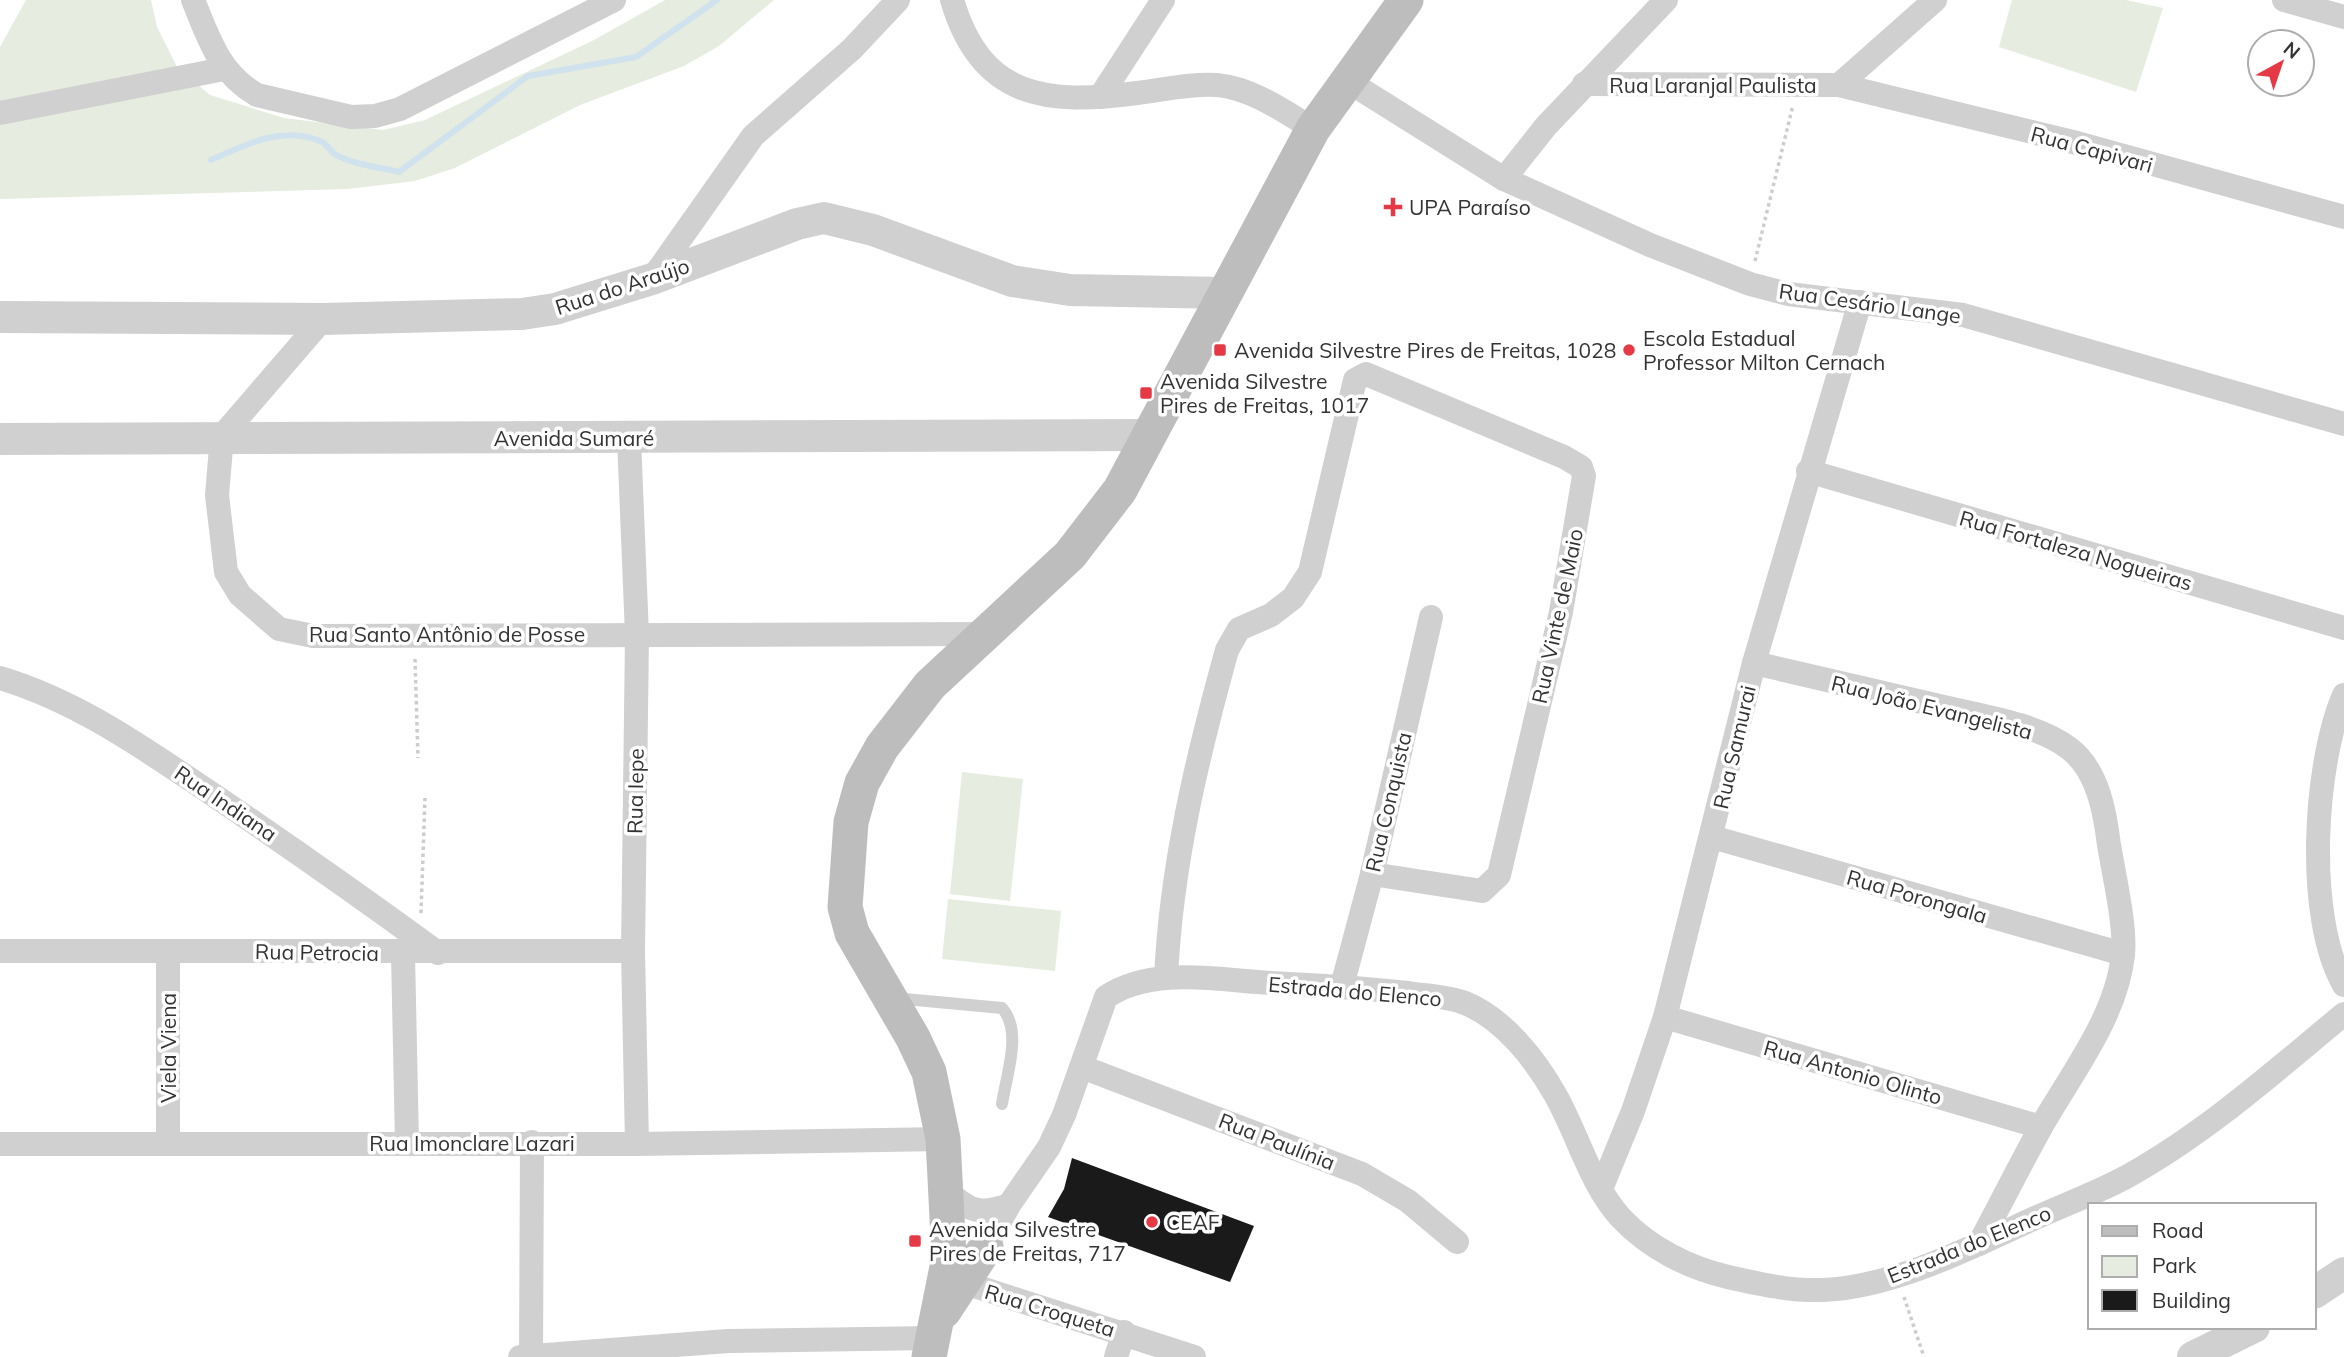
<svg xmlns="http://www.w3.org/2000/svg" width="2344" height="1357" viewBox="0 0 2344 1357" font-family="Mulish,sans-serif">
<rect width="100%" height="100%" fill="#fff"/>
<g fill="#e6ecdf">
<polygon points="26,0 151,0 157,27 177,67 210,95 284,118 383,130 425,120 594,40 665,0 774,0 719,46 684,66 580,105 455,168 415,181 348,189 0,199 0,47"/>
<polygon points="2012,0 2126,0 2163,8 2136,92 1999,47"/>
<polygon points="962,772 1023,779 1010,901 950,894"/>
<polygon points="948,899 1061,911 1055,971 942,959"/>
</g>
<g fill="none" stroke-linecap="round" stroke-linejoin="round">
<path stroke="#cfe2ee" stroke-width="6" d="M211 160C244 145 283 125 320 141 327 143 330 151 336 155 356 165 378 167 399 172L528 76 636 57 717 0"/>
</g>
<polygon fill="#1a1a1a" points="1072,1158 1254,1226 1230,1282 1048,1217 1064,1189"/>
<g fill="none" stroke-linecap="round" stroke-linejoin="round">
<g stroke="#cdcdcd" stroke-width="3.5" stroke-dasharray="3.5 3.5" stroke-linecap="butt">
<polyline points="1755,261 1793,105"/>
<polyline points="415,659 418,758"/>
<polyline points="421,913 425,798"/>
<polyline points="1904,1297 1924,1357"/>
</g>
<path stroke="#d0d0d0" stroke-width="12" d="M894 998 1002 1008C1023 1031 1006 1076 1002 1104"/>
<g stroke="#d0d0d0" stroke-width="24">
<path d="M193 0C209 39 219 73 257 95L351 117 375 116 400 109 614 0"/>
<path d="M952 0C981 99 1047 105 1137 93 1164 90 1190 83 1217 85 1251 88 1284 111 1313 129"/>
<polyline points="2284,0 2344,17"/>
<polyline points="1346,80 1504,179 1650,245 1750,284 1788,294 1963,315 2344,424"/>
<polyline points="1584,84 1839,85 2077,143 2344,217"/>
<polyline points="1839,85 1935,0"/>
<polyline points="1100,97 1163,0"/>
<polyline points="0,113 224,69"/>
<polyline points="1504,179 1546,126 1666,0"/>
<polyline points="652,279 753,136 852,49 898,0"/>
<polyline points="323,319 222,436 217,495 226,572 240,595 279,629 313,636 986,634"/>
<polyline points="629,439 637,635 633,951 637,1144"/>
<polyline points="1808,471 2344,628"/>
<path d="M1754 663C1814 677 1874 691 1935 705 1976 715 2037 723 2070 749 2098 771 2105 812 2109 845 2114 875 2126 927 2123 955 2116 1018 2071 1074 2041 1127 2020 1165 2000 1205 1979 1244"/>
<path d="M0 678C80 702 146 750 215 796 290 847 364 899 438 953"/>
<path d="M2344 695C2314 764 2305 918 2344 985"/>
<polyline points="1712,837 2123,954"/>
<polyline points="0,951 633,951"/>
<polyline points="168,952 168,1144"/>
<polyline points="403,954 407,1143"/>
<path d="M1166 978C1171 866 1197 758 1227 650L1239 629 1271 615 1293 598 1310 572 1355 380 1366 374 1564 457 1581 467 1584 476 1561 612 1499 875 1482 891 1372 874"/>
<polyline points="1342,986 1372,874 1431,617"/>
<polyline points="1665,1017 2041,1127"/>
<polyline points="1082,1067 1362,1174 1408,1201 1457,1242"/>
<polyline points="0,1144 637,1144 943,1139"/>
<polyline points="1601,1189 1633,1111 1665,1017 1754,663 1860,302"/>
<path d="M948 1192C971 1212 980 1215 1009 1205"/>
<path d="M974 1254 986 1247 1009 1205 1049 1147 1064 1115 1106 997C1152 966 1217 980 1270 983 1316 985 1362 988 1408 993 1427 996 1447 996 1465 1003 1504 1019 1536 1060 1556 1096 1578 1135 1590 1184 1621 1218 1649 1248 1689 1268 1728 1277 1759 1284 1790 1291 1822 1290 1892 1288 1972 1247 2035 1218 2066 1204 2099 1192 2128 1176 2207 1132 2275 1071 2344 1014"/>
<polyline points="950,1278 1194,1357"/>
<polyline points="520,1357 728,1341 934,1338"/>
<polyline points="531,1357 532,1142"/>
<polyline points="1116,1357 1124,1332"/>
</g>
<g stroke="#d0d0d0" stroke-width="32">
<polyline points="0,317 323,319 522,314 555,309 652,279 797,224 824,218 873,230 1012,281 1070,290 1226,293"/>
<polyline points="0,439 1149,435"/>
<polyline points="2314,1293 2344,1273"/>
<polyline points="2193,1357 2254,1327"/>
</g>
<g stroke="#bdbdbd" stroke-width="35">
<polyline points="944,1311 986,1247"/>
<polyline points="929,1357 949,1257 943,1139 929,1072 913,1038 852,933 845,907 851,822 862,783 882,747 930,685 1070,555 1120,490 1313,129 1406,0"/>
</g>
</g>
<g fill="#e63946" stroke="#fff" stroke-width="2.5">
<path d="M1389.5 196.5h7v7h7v7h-7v7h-7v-7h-7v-7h7z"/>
<rect x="1213" y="343" width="14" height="14" rx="3.5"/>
<circle cx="1629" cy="350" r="7"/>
<rect x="1139" y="386" width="14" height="14" rx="3.5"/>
<circle cx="1152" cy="1222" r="7"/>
<rect x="908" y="1234" width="14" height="14" rx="3.5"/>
</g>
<g text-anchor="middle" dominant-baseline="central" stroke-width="7" stroke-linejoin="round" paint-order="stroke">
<g font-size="21" fill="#333" stroke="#fff">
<text x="1713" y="85">Rua Laranjal Paulista</text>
<text transform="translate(2092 149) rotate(15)">Rua Capivari</text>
<text transform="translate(622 286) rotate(-18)">Rua do Araújo</text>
<text transform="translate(1870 303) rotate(8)">Rua Cesário Lange</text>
<text x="574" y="438">Avenida Sumaré</text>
<text transform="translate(2076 550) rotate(16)">Rua Fortaleza Nogueiras</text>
<text transform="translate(1557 616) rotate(-78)">Rua Vinte de Maio</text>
<text x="447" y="634">Rua Santo Antônio de Posse</text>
<text transform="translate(1932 707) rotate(14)">Rua João Evangelista</text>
<text transform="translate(1734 747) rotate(-77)">Rua Samurai</text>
<text transform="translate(635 791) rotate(-89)">Rua Iepe</text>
<text transform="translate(1388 802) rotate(-77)">Rua Conquista</text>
<text transform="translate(226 803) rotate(34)">Rua Indiana</text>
<text transform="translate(1917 896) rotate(16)">Rua Porongala</text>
<text transform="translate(317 952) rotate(1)">Rua Petrocia</text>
<text transform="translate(1355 991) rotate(5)">Estrada do Elenco</text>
<text transform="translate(168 1048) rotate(-90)">Viela Viena</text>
<text transform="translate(1853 1072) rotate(16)">Rua Antonio Olinto</text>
<text transform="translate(1277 1141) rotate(21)">Rua Paulínia</text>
<text x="472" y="1143">Rua Imonclare Lazari</text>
<text transform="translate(1969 1244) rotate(-22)">Estrada do Elenco</text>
<text transform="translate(1050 1310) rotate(17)">Rua Croqueta</text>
</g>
<g font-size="21" fill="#333" stroke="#fff" text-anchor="start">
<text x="1409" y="207">UPA Paraíso</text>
<text x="1643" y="338">Escola Estadual<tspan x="1643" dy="24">Professor Milton Cernach</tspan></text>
<text x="1234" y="350">Avenida Silvestre Pires de Freitas, 1028</text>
<text x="1160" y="381">Avenida Silvestre<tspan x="1160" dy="24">Pires de Freitas, 1017</tspan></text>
<text x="1166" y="1222">CEAF</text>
<text x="929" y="1229">Avenida Silvestre<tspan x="929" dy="24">Pires de Freitas, 717</tspan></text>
</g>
</g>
<rect x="2088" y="1203" width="228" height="126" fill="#ffffff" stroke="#adadad" stroke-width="2"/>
<rect x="2102" y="1226" width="35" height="10" fill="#bdbdbd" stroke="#adadad" stroke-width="2"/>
<text x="2152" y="1238" font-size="21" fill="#333333">Road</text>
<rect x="2102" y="1256" width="35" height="21" fill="#e6ecdf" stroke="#adadad" stroke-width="2"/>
<text x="2152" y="1273" font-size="21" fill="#333333">Park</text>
<rect x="2102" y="1290" width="35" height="21" fill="#1a1a1a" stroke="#adadad" stroke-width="2"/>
<text x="2152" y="1308" font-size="21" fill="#333333">Building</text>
<g transform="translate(2281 63) rotate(40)"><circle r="33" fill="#ffffff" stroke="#adadad" stroke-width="2"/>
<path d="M0-5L12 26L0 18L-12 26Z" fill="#e63946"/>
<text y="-10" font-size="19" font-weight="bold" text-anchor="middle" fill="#333333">N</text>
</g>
</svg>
